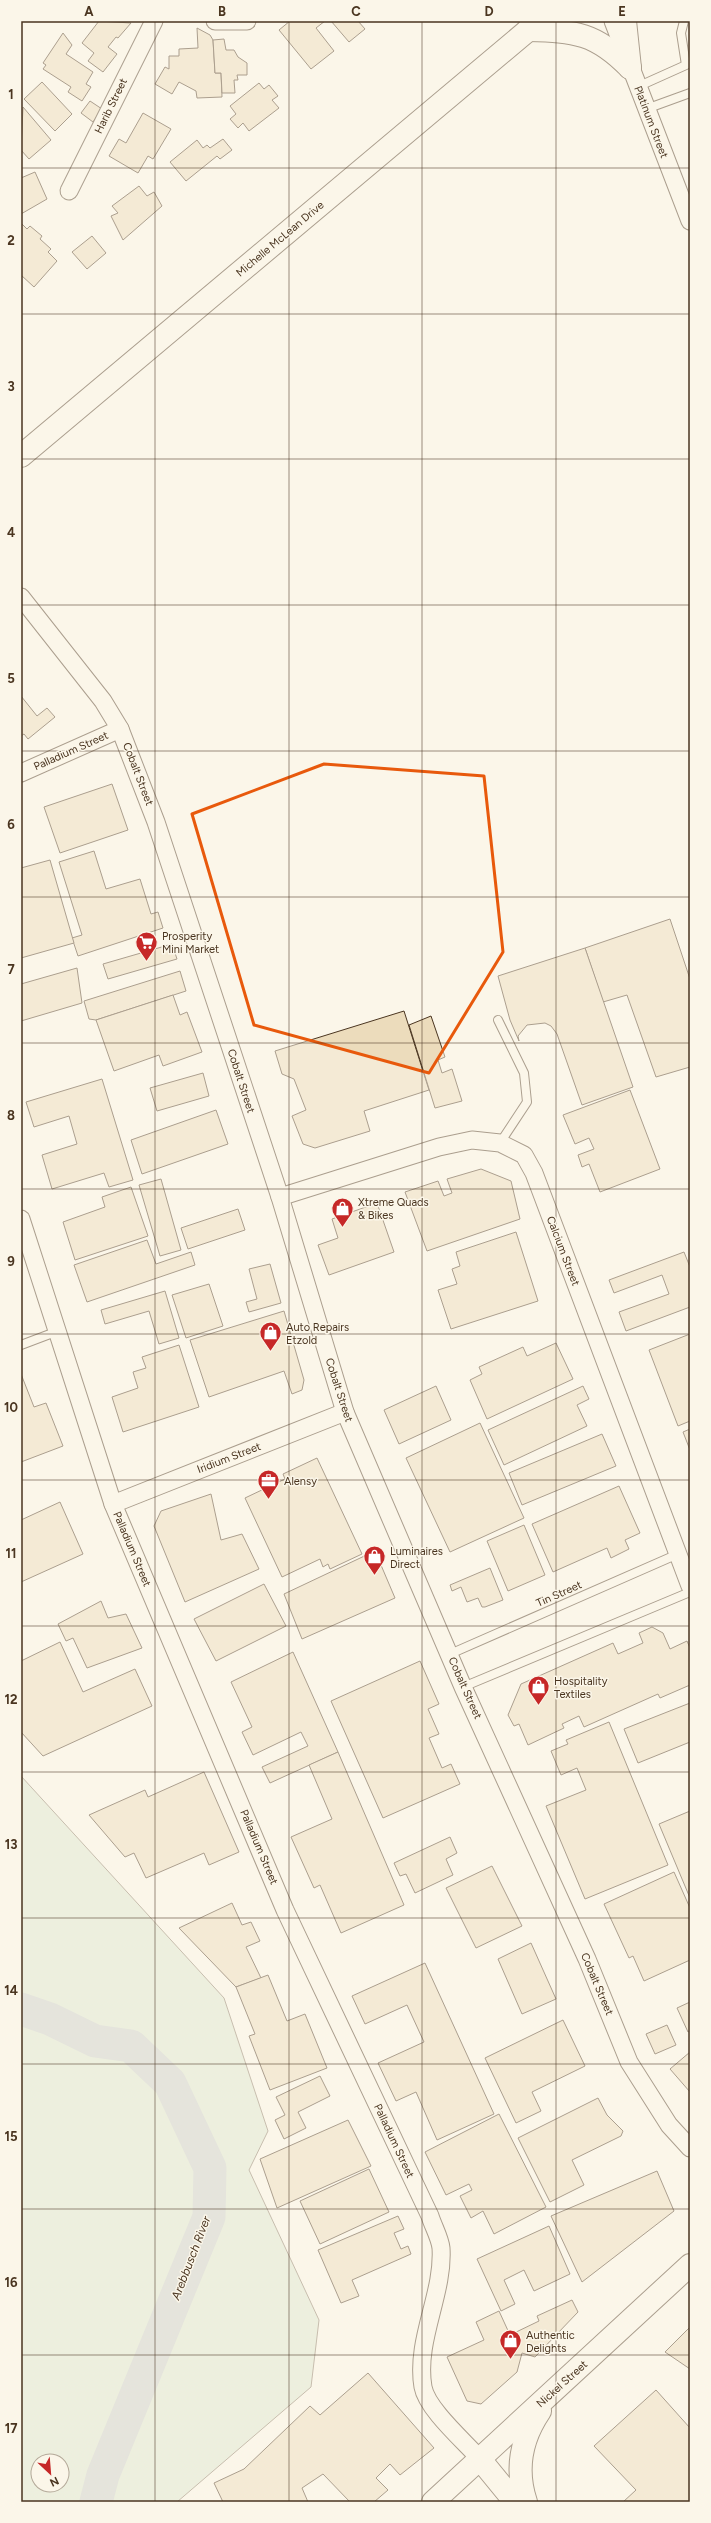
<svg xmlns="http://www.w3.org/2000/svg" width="711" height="2523" viewBox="0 0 711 2523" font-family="Figtree,sans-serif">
<rect width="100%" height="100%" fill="#fbf6e9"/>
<path fill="#dce7d0" stroke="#887966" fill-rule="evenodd" d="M21 1776 224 1998 268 2131 249 2170 319 2320 311 2387 177 2502H21ZM38 2461H62V2485H38Z"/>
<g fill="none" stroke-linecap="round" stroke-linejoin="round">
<polyline stroke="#c9cecd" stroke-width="33" points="21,2009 50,2019 95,2041 131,2046 170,2083 210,2168 209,2217 103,2475 96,2502"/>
</g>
<g fill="#ecdcbc" stroke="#4a3520">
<polygon points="99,21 131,23 118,38 116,37 108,47 117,54 103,72 88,61 94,53 82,43"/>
<polygon points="290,21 325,21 316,28 334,51 311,69 279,30"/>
<polygon points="331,21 358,21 365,29 349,42"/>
<polygon points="197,28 210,35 213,40 215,73 221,73 222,97 197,98 196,91 179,82 172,94 155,84 165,67 169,69 169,56 179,56 179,49 198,48"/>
<polygon points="63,33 72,45 66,54 93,72 86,84 91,87 82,101 68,92 71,87 43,69 46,65 43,63"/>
<polygon points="224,39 226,50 234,50 238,57 247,63 247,75 237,75 238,80 234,80 235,93 222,93 221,73 215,73 213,40"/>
<polygon points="42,82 72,114 55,131 24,99"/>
<polygon points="259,83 264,89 269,85 278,96 272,100 279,108 249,131 243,123 238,128 230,119 236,114 230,106"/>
<polygon points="90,101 102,109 93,122 81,113"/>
<polygon points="23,107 51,140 29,159 21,150"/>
<polygon points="143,113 171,129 153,159 148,156 138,173 109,156 119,139 126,143"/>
<polygon points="223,139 232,150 220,159 217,156 186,181 170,162 197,140 203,148 207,145 210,148"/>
<polygon points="35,172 47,199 21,214 21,178"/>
<polygon points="139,186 147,196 154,192 162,206 123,240 111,216 118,213 112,206"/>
<polygon points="21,223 27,229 30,226 42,236 40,239 51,249 48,252 57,261 34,287 21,275"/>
<polygon points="92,236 106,253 87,269 72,252"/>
<polygon points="21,696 37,716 47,708 55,717 28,739 24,734 21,736"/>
<polygon points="112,784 128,830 60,853 44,807"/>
<polygon points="94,851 106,889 140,879 151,914 158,912 163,928 78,956 72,938 82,935 59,862"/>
<polygon points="50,860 74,943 21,958 21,868"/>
<polygon points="670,919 690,979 690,1067 656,1077 627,995 603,1002 585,948"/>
<polygon points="172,944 177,959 108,979 103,964"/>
<polygon points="585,948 633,1087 582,1105 557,1034 551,1026 545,1023 527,1025 518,1036 519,1041 510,1020 498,976"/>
<polygon points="77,968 82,1003 21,1021 21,984"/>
<polygon points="180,971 186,991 96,1020 89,1019 84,1001"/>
<polygon points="173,995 180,1015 187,1012 202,1052 163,1066 159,1055 114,1071 96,1020"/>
<polygon points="404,1011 429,1090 364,1111 370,1131 315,1148 303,1144 292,1116 306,1110 294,1079 282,1074 275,1051"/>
<polygon points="431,1016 445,1057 438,1060 442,1073 452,1069 462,1101 435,1108 409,1025"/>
<polygon points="203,1073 209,1096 157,1111 150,1088"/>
<polygon points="102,1079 133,1180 109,1187 104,1173 52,1189 42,1155 77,1144 69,1116 34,1127 26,1102"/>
<polygon points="630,1090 660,1169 600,1192 589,1164 582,1167 578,1155 594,1149 589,1138 575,1144 563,1115"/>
<polygon points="216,1110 228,1144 142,1174 131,1140"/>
<polygon points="481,1169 511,1181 520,1219 427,1251 405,1192 438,1181 444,1196 452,1193 447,1179"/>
<polygon points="161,1179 181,1250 160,1256 139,1185"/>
<polygon points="131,1187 148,1236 75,1260 63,1222 105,1207 102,1197"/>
<polygon points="377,1203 394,1252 329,1275 318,1245 338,1238 332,1219"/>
<polygon points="238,1209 245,1230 188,1249 181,1228"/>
<polygon points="516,1232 538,1301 451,1329 438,1290 457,1284 452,1269 460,1266 456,1252"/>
<polygon points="147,1240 156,1264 191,1252 195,1265 87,1302 74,1265"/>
<polygon points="684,1252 690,1267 690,1307 626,1331 619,1312 669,1294 662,1275 614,1293 609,1280"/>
<polygon points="270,1264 281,1303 249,1312 246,1302 257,1299 249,1269"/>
<polygon points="209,1284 223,1326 186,1338 172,1295"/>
<polygon points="165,1291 179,1338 159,1344 149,1311 105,1324 101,1310"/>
<polygon points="284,1311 304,1380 302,1390 292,1394 284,1371 209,1397 190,1340"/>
<polygon points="690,1334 690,1421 678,1426 649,1350"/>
<polygon points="556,1343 573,1379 487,1419 470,1380 482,1374 479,1367 523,1347 527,1356"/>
<polygon points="179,1345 199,1407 123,1432 112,1397 138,1388 133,1372 146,1368 142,1357"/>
<polygon points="21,1374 34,1407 46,1403 63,1446 21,1462"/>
<polygon points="436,1386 451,1420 399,1444 384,1410"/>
<polygon points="583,1386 589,1399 577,1405 587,1426 504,1465 488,1430"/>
<polygon points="480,1423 524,1518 450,1552 406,1458"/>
<polygon points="690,1429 690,1450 683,1432"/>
<polygon points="602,1434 616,1466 522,1505 509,1473"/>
<polygon points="317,1458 362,1554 330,1569 328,1564 323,1567 320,1559 282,1577 245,1498 285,1479 283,1474"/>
<polygon points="619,1486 640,1533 625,1540 629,1549 611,1558 607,1548 553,1572 532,1524"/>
<polygon points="211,1494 221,1540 242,1534 259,1569 185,1602 154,1526 161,1511"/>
<polygon points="60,1502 83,1554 21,1582 21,1520"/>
<polygon points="524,1525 545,1575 508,1591 487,1541"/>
<polygon points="375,1551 395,1598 302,1639 284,1594"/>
<polygon points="490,1568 503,1600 485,1607 482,1607 478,1598 467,1602 461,1587 452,1591 450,1585"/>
<polygon points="264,1584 286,1626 216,1661 194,1619"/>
<polygon points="101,1601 108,1618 126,1614 142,1648 87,1668 73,1638 66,1641 58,1624"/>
<polygon points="652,1627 663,1633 670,1649 687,1641 690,1648 690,1685 660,1698 658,1694 584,1727 579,1716 562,1724 564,1728 528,1745 519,1724 514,1726 508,1715 521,1684 613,1643 618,1654 643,1643 639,1633"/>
<polygon points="60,1642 83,1692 135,1669 152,1706 43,1756 21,1732 21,1661"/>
<polygon points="293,1652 338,1752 270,1783 262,1767 308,1746 301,1732 253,1755 242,1732 252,1727 231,1682"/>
<polygon points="420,1661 439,1704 428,1709 439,1734 429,1738 442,1768 451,1764 460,1784 383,1818 331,1701"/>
<polygon points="690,1703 690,1742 638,1763 624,1729"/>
<polygon points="609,1722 668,1865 585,1899 546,1806 586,1790 577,1768 561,1775 551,1751 568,1744 566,1740"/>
<polygon points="338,1752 404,1905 341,1933 320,1885 314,1888 291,1837 332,1819 309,1765"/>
<polygon points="204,1772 239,1852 209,1865 204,1853 146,1878 134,1853 125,1857 89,1815 145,1790 148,1797"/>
<polygon points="690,1811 690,1898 659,1824"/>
<polygon points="450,1837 457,1853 446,1859 453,1875 415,1893 406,1874 400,1876 394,1863"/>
<polygon points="492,1866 522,1926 476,1948 446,1888"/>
<polygon points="674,1872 690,1908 690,1960 644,1981 633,1956 629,1958 604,1904"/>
<polygon points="232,1903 242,1925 251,1922 260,1941 246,1947 261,1978 236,1987 179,1928"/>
<polygon points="531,1943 556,1999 522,2014 498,1959"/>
<polygon points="425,1963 494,2114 437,2140 416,2092 396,2101 378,2063 424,2042 407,2005 365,2024 352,1996"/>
<polygon points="268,1975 287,2021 305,2014 327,2068 270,2090 249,2036 255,2034 236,1987"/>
<polygon points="690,2002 690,2031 688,2032 677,2008"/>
<polygon points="563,2020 585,2066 532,2092 541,2111 516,2123 485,2058"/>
<polygon points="667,2025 676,2045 655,2054 646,2034"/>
<polygon points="690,2052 690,2092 670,2069"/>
<polygon points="320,2076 330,2096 298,2112 306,2128 284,2139 275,2120 285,2115 276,2097"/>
<polygon points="598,2098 607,2115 623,2131 621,2136 572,2160 584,2185 550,2202 518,2138"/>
<polygon points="499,2114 546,2207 494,2234 483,2211 471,2218 460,2196 472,2190 469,2184 446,2195 425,2152"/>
<polygon points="348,2120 371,2166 277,2208 260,2159"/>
<polygon points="369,2169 389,2212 320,2244 300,2201"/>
<polygon points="657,2171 674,2211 582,2282 551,2216"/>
<polygon points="398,2216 404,2229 394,2233 401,2249 408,2246 411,2254 352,2280 359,2296 341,2303 318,2250"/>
<polygon points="549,2226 570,2274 534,2291 524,2270 504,2280 515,2304 501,2311 477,2259"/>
<polygon points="572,2300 578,2312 535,2357 522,2353 517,2372 481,2404 467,2401 447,2357 484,2340 476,2322 499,2311 510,2335 539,2321 537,2316"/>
<polygon points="690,2327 690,2369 665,2352"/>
<polygon points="368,2373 434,2448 400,2475 390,2464 376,2478 388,2490 374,2502 350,2502 323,2474 302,2488 308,2502 223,2502 214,2483 244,2469 310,2406 320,2415"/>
<polygon points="656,2390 690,2428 690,2502 623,2502 636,2490 594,2446"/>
</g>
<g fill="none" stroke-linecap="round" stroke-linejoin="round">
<defs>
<g id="lane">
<polyline points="637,87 686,65 681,33 684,21"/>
<polyline points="646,109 690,93"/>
<polyline points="498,1020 524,1073 527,1102 500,1143"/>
<polyline points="21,1345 58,1331"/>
<polyline points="450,1654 678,1554"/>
<polyline points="463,1687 690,1592"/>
</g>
<g id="street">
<polyline points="215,21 247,21"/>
<polyline points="613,21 690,221"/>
<polyline points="69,191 154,21"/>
<polyline points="21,597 103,701 120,729 156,822 280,1197 345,1412 463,1687 587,1959 629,2062 669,2125 690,2148"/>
<polyline points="21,773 120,729"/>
<polyline points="280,1197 439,1147 472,1140 500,1143 524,1155 534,1173 690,1586"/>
<path d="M21 1219 113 1504 285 1910 430 2216C433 2226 440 2238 441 2248 444 2294 415 2340 423 2387 427 2409 464 2441 479 2458"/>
<polyline points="113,1504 345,1412"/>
</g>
<g id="secondary">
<polyline points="625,21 630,68"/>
<path d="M532 24 528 30C575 31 596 33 630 68"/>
<polyline points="21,456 539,21"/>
<polyline points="479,2458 515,2502"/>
<polyline points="433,2502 690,2265"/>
<path d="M526 2502C515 2469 521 2439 540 2411"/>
</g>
</defs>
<use href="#lane" stroke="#4a3520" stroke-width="10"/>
<use href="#street" stroke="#4a3520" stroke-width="19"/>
<use href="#secondary" stroke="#4a3520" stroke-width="24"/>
<use href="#lane" stroke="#fbf6e9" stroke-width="8"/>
<use href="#street" stroke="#fbf6e9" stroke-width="17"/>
<use href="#secondary" stroke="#fbf6e9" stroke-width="22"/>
</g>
<path d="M0 0H711V2523H0ZM324 764 484 776 503 952 429 1073 254 1025 192 814Z" fill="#fbf6e9" fill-opacity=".55" fill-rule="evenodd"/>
<path fill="none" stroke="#e8590c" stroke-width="3" stroke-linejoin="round" d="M324 764 484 776 503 952 429 1073 254 1025 192 814Z"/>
<path fill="none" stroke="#4a3520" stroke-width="1" stroke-opacity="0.55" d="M155 21V2502M289 21V2502M422 21V2502M556 21V2502M21 168H690M21 314H690M21 459H690M21 605H690M21 751H690M21 897H690M21 1043H690M21 1189H690M21 1334H690M21 1480H690M21 1626H690M21 1772H690M21 1918H690M21 2064H690M21 2209H690M21 2355H690"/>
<defs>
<symbol id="supermarket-pin" viewBox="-11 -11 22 30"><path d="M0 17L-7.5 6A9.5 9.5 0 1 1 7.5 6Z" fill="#c62828" stroke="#fbf6e9"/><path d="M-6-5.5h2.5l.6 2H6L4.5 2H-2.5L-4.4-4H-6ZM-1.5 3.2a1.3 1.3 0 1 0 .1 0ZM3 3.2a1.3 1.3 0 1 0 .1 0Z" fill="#fff"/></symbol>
<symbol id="shop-pin" viewBox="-11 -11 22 30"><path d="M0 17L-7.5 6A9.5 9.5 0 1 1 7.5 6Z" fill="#c62828" stroke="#fbf6e9"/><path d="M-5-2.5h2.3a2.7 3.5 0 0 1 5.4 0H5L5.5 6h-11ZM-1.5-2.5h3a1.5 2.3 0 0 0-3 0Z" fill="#fff"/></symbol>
<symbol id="office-pin" viewBox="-11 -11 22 30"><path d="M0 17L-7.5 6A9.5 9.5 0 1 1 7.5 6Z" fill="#c62828" stroke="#fbf6e9"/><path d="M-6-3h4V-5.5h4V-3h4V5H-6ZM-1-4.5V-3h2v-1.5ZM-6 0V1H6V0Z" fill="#fff"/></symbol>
</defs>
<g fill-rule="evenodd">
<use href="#supermarket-pin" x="134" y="930" width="25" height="34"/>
<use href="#shop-pin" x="330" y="1196" width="25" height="34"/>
<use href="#shop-pin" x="258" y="1320" width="25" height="34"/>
<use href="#office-pin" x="256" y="1468" width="25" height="34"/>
<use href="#shop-pin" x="362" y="1544" width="25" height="34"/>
<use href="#shop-pin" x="526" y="1674" width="25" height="34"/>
<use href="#shop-pin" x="498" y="2328" width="25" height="34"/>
</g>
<g text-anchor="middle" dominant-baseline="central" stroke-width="3" stroke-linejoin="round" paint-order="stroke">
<g font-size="11" fill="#4a3520" stroke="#fbf6e9">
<text transform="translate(111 106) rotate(-64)">Harib Street</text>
<text transform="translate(651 122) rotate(69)">Platinum Street</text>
<text transform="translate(280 239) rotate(-40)">Michelle McLean Drive</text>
<text transform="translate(71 751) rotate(-24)">Palladium Street</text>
<text transform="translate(138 774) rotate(69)">Cobalt Street</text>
<text transform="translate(241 1081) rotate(72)">Cobalt Street</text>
<text transform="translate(563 1251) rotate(69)">Calcium Street</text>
<text transform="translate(339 1390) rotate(72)">Cobalt Street</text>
<text transform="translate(229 1458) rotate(-21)">Iridium Street</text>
<text transform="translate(132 1549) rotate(67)">Palladium Street</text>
<text transform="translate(559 1594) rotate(-24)">Tin Street</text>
<text transform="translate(465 1688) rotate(66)">Cobalt Street</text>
<text transform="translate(259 1847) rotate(67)">Palladium Street</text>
<text transform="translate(597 1984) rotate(67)">Cobalt Street</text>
<text transform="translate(394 2141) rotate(65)">Palladium Street</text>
<text transform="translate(562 2384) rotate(-42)">Nickel Street</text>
</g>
<g font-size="11" fill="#4a3520" stroke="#fbf6e9" text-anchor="start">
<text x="162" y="936">Prosperity<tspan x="162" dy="13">Mini Market</tspan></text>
<text x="358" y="1202">Xtreme Quads<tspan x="358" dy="13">&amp; Bikes</tspan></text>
<text x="286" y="1327">Auto Repairs<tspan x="286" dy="13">Etzold</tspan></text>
<text x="284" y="1481">Alensy</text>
<text x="390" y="1551">Luminaires<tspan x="390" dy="13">Direct</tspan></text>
<text x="554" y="1681">Hospitality<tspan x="554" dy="13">Textiles</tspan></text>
<text x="526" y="2335">Authentic<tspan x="526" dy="13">Delights</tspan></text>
</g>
<g font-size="12" font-style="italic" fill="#4a3520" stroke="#fbf6e9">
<text transform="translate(191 2258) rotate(-69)">Arebbusch River</text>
</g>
</g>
<rect width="711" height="2523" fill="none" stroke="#fbf6e9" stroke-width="44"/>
<g transform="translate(50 2473) rotate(154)"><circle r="19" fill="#fbf6e9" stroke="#b4a999"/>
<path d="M0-3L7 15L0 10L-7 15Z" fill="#c62828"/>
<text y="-6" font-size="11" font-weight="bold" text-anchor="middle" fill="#4a3520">N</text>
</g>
<rect x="22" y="22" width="667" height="2479" fill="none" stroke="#4a3520" stroke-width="1.5"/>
<g font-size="13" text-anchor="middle" font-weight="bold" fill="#4a3520">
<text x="89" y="16">A</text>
<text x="222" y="16">B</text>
<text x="356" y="16">C</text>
<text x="489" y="16">D</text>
<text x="622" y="16">E</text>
<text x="11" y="99">1</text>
<text x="11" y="245">2</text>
<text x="11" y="391">3</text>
<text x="11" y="537">4</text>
<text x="11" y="683">5</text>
<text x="11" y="829">6</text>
<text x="11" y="974">7</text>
<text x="11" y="1120">8</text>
<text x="11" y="1266">9</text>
<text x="11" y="1412">10</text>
<text x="11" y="1558">11</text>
<text x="11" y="1704">12</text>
<text x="11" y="1849">13</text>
<text x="11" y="1995">14</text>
<text x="11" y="2141">15</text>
<text x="11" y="2287">16</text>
<text x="11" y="2433">17</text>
</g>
</svg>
